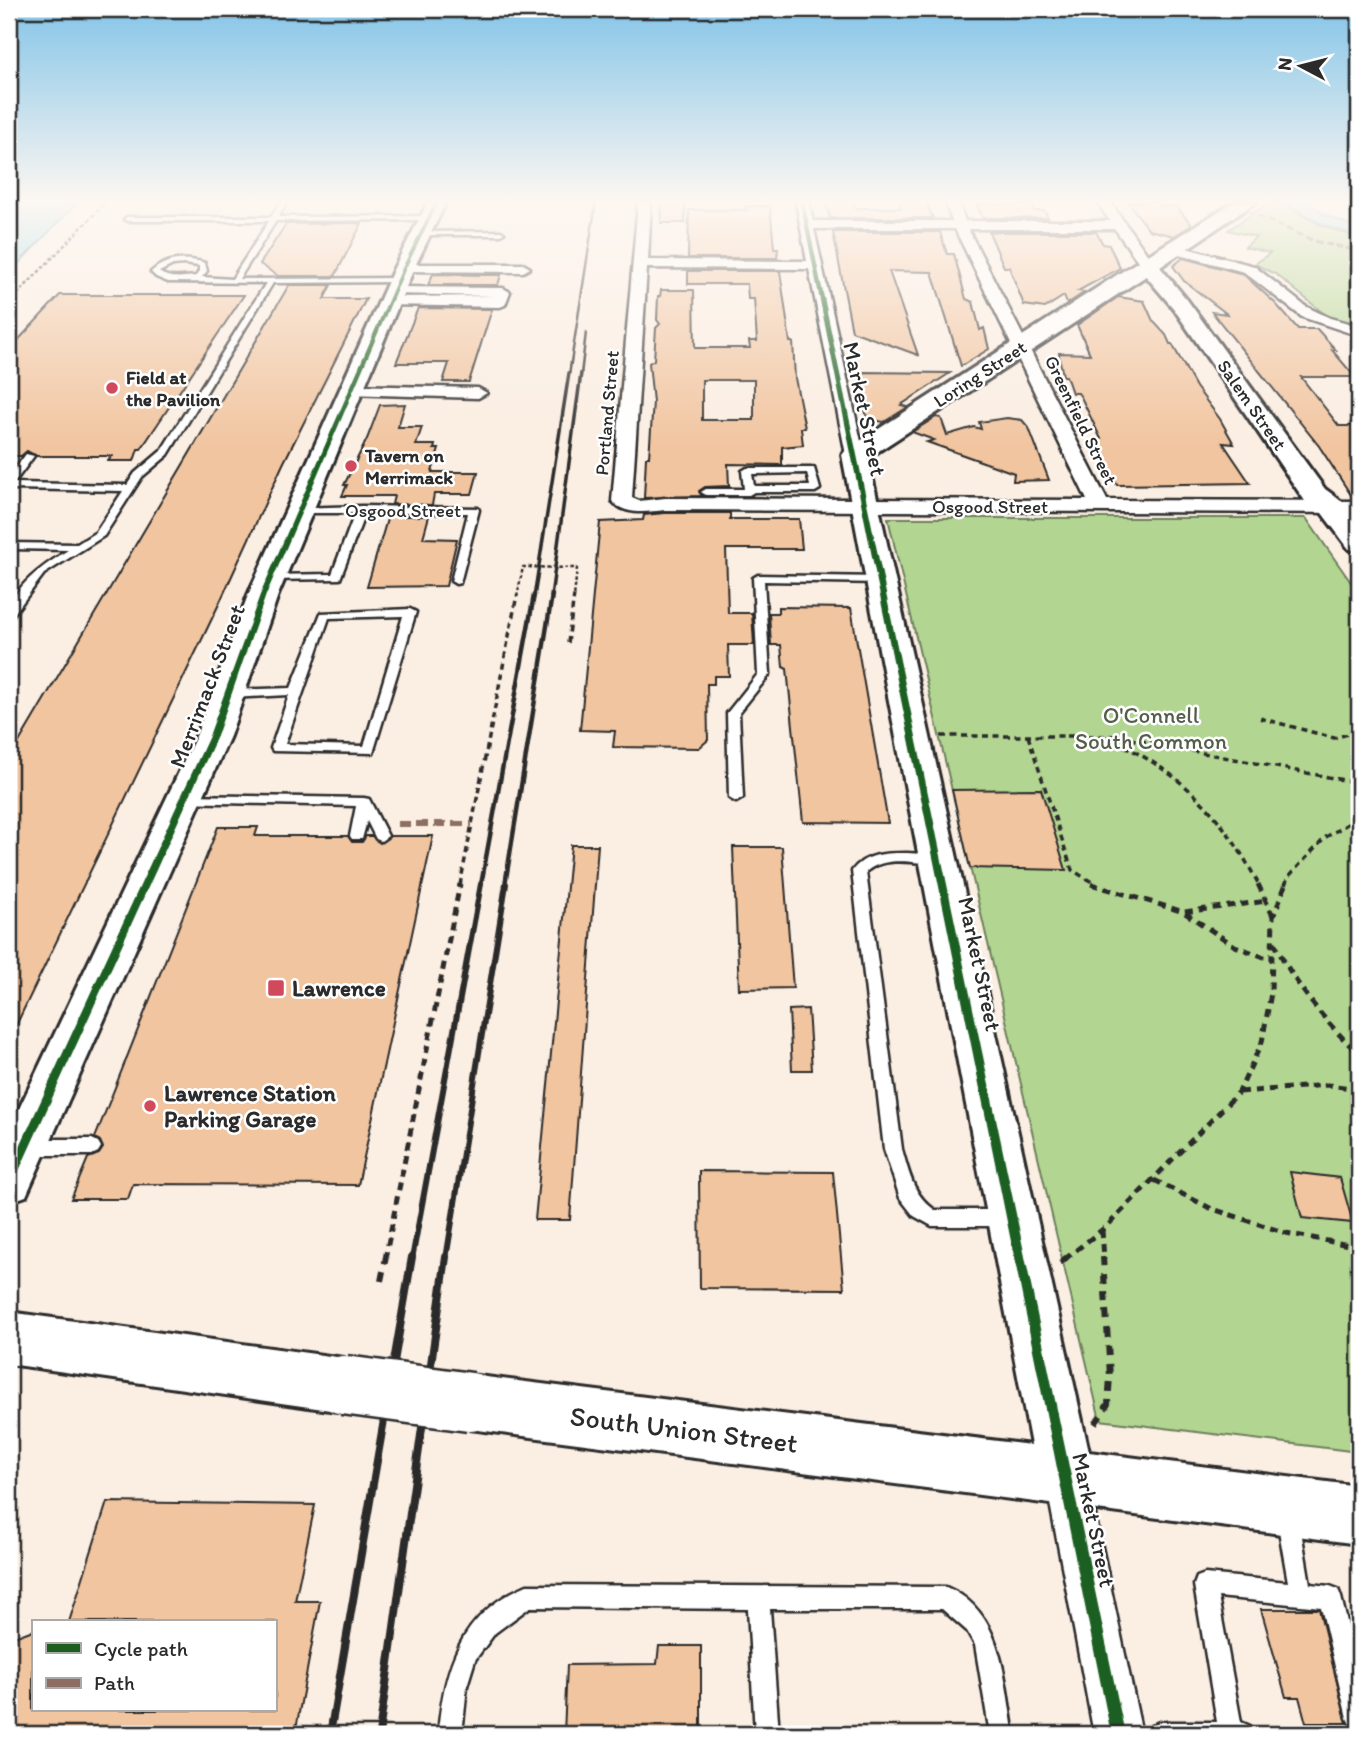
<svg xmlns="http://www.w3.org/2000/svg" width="1368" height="1743" viewBox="0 0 1368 1743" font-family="Itim,sans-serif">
<rect width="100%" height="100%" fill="#fbeee2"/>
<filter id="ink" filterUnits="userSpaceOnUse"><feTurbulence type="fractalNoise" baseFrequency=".0143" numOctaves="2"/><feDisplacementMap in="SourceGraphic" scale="14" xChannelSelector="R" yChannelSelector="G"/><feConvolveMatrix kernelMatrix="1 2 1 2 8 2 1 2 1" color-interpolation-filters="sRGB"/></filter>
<g filter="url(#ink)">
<g fill="#b2d691" stroke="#6e805e" stroke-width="2">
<polygon points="1270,202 1279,202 1321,225 1359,238 1359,326 1327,316 1277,275 1255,264 1270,253 1245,247 1256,237 1228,230"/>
<polygon points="888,518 1306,518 1359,594 1359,1452 1100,1420"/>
</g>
<g fill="#8bdbe8" stroke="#65959c" stroke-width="2">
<polygon points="9,202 78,202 9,273"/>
<polygon points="1282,202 1309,202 1323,214 1359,229 1359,237 1322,224"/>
</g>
<g fill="#f1c5a0" stroke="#2b2b2b" stroke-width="2" fill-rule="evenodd">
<polygon points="662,202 685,202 685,223 661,223"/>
<polygon points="826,202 853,202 855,208 901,208 899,202 926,202 933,218 830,218"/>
<polygon points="1128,202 1157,202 1160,206 1176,206 1192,225 1174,236 1149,230"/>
<polygon points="976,204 1032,205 1034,211 1045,211 1048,218 983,218"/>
<polygon points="746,206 770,206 774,248 778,248 777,258 688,258 689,210 747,210"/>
<polygon points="362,223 335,276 278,276 260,264 286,224"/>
<polygon points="833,232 940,232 947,254 954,254 966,299 973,302 980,330 984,328 989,349 961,366 932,272 889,271 918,355 852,331"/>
<polygon points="989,232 1096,232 1103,244 1109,245 1120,268 1078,291 1085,292 1067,304 1064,296 1045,308 1024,305 1009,267 1004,267"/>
<polygon points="1183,258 1243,274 1275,303 1298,329 1317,329 1336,350 1332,350 1355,377 1301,377 1339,426 1359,426 1359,498 1353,498 1319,446 1212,312 1227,314 1184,281 1173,266"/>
<path d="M688 271H780L790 342H793L795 378 805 428H801L803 445 782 447V465L728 464 729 486 705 487 699 491 702 496 644 498 646 457H649L653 402 649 363 654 360 656 328 660 324 657 320 658 296H660L661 290H694L695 348H750L749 341H757L754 299H748L747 284H688ZM702 380H754V420H702Z"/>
<polygon points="433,274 486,275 501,275 498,285 428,285"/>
<polygon points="289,285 331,285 324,299 366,299 283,464 219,604 9,1040 9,759"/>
<polygon points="60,295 244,295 141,449 138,449 134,461 108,461 112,456 36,456 27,451 21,456 9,456 9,350"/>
<polygon points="1118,297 1144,301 1153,321 1166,335 1170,344 1172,344 1196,387 1220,419 1234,444 1223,443 1250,483 1117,485 1094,439 1101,439 1081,397 1078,393 1072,393 1066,376 1063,376 1059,356 1059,353 1090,354 1077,325"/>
<polygon points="418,308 492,309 469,382 443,382 449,363 396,363"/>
<polygon points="858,372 950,373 901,405 908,407 884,422 867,419"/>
<polygon points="405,404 398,427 422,427 416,445 435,445 434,449 439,449 432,472 478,472 472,494 434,494 432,505 392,504 394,496 342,496 347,485 344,485 367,439 380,405"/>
<polygon points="936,417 941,418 947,435 974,427 981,429 979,422 1007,418 1022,420 1029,428 1049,480 1013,481 1014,473 927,442 934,440 912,432"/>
<polygon points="665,513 730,513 730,519 799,519 802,549 726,549 728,613 752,613 754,645 728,645 729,676 714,676 714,684 707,684 708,740 699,748 613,747 615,731 580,730 600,522 643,520 644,515"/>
<polygon points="388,516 429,516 423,538 457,539 446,586 367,587"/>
<polygon points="778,607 851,608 888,823 803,822 787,669 783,667 781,645 771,645 769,613 778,613"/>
<polygon points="1041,789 1066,870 970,868 952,790"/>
<polygon points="218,827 258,827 255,836 348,836 352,842 362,842 366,836 372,836 380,843 390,836 433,836 358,1185 133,1184 128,1199 71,1199 88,1158 99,1154 103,1148 100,1141 95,1138"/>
<polygon points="571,845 598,845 570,1220 535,1220"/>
<polygon points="733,847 782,847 793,988 739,989"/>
<polygon points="808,1009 812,1070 792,1070 789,1010"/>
<polygon points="699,1171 833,1172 844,1289 700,1288"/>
<polygon points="1290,1172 1340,1178 1353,1223 1302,1218"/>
<polygon points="107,1502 315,1505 295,1601 320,1601 295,1734 9,1734 9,1652 14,1637 33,1630 33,1710 275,1710 275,1622 69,1622"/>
<polygon points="1261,1609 1319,1609 1347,1723 1306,1723 1299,1697 1286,1697"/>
<polygon points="659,1646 701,1646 701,1734 564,1734 567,1665 657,1664"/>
</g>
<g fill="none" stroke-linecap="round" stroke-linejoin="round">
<defs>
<g id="lane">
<path d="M281 202H287L278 217 431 216 434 218 431 220 276 221 239 279 399 278 403 280 399 282 273 283 168 455 142 477 104 536 44 574 13 615 9 616C9 588 46 564 68 550L9 549V543L77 544 96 532 123 491 9 489V477L26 454 34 456 14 483 127 485 135 473 161 451 266 283 168 282 156 277 151 272C166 258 186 257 205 263L207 271 202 277 232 279 269 221H127L124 219 127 217H271ZM184 264 199 266V271L196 276C183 277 170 280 159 272L173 265Z"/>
<polygon points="422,232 501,231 504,233 501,235 420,235"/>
<path d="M747 468H814L820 489 815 492H754L749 495H706L701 492 706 489H744L742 471ZM807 473 810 486H754L752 474Z"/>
<polygon points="362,506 478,508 479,510 460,583 456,584 451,581 468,513 365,513 340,579 266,580 265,578 270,575 332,574 355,513 300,513 296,512 296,508"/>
<polygon points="758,575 881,577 886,580 881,583 764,581 770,674 739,713 743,798 736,802 729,798 727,713 758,674 753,578"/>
<path d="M410 609 416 612 373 753 273 751 271 748 289 695 229 698 223 694 229 690 291 688 321 613ZM403 616 364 746 285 744 329 618Z"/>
<polygon points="184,795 364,798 369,799 388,836 381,841 376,839 367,821 362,839 352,839 350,836 356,806 179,802 177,799 179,796"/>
<path d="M907 853 939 855 946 860 939 865C917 863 884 855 866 872L902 1149C909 1173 913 1195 935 1210H1004L1010 1212 1013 1218 1010 1224 1004 1226H932L914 1216 900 1198 884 1149 852 871C865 853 887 853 907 853Z"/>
<polygon points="29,1139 92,1139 98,1142 101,1147 98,1152 92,1155 29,1155 23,1152 20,1147 23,1142"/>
<polygon points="1288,1508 1296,1511 1299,1519 1310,1584 1330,1586 1338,1589 1341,1597 1359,1671 1359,1730 1351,1726 1347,1718 1321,1607 1218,1597 1241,1722 1250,1726 1254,1734 1147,1734 1151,1726 1159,1722 1217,1722 1194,1585 1197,1577 1205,1574 1288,1582 1277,1519 1280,1511"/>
<path d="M527 1585 946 1587C1004 1611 1004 1681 1014 1734H990L975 1645 967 1631 942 1609H770L779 1734H755L748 1609 530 1607 495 1633 475 1660 467 1686 462 1734H438C444 1668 460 1613 527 1585Z"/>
</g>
<g id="street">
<path d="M638 202H651L648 260 807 261 796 202H809L813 221H952L945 202H958L965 221H1110L1097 202H1110L1154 264 1152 267H1142L1115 229H968L1107 500 1359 501V513L665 510C647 512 625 516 612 501ZM814 229H955L1087 500 665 498 639 501 632 498 647 268 809 269 846 455 855 461 864 455Z"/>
<polygon points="1175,245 1254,266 1305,306 1330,318 1359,326 1359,336 1302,317 1244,272 1170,252 1168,249"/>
<polygon points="404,264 523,264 530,268 523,272 399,271 397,268"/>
<polygon points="394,287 503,288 510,292 505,305 500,307 385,305 382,302 385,299 390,297 494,296 389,294 387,291 389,288"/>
<polygon points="351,385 478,388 487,393 478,398 345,394 342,390"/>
<polygon points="1066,1456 1081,1462 1087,1477 1142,1734 1094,1734 1045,1477 1051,1462"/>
</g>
<g id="secondary">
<polygon points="428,202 446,202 414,268 278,595 230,736 26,1196 9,1202 9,1130 196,736 248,595 394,268"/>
<path d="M1234 202H1256L1160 267 1188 301 1325 489C1353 509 1359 517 1359 551L1349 549 1322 513 1305 501 1174 309 1146 276 868 458 1089 1452 1359 1486V1544L470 1429 451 1421 443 1402 451 1383 470 1375 1031 1445 842 455 846 450 1140 260Z"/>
<polygon points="9,1312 344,1358 363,1366 371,1385 363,1404 344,1412 9,1364"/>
</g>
</defs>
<use href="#lane" stroke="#2b2b2b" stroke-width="5"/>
<use href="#street" stroke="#2b2b2b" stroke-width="5"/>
<use href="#secondary" stroke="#2b2b2b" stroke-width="6"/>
<g stroke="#2b2b2b" stroke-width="2.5" stroke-dasharray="3.5 2.5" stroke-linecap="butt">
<polyline points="9,303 106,202"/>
<polyline points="517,597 523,567 577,568 574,597"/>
</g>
<g stroke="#2b2b2b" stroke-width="3.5" stroke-dasharray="6 4.5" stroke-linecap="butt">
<polyline points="568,643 574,595"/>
<polyline points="1260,718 1334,738 1359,731"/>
<polyline points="941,736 1115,736 1359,783"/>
<polyline points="1028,736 1072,870 1097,885"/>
<path d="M1105 737C1181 771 1221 812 1259 885"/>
<polyline points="460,885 517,595"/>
<polyline points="1285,885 1288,877 1326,837 1359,817"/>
</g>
<g stroke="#2b2b2b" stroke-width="5" stroke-dasharray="8 6" stroke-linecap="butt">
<polyline points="1091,884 1184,912 1267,901"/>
<polyline points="1258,884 1273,916"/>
<polyline points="1185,913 1235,946 1272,960"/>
<path d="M1274 942C1295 985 1324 1021 1359 1054"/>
<polyline points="1240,1092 1328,1085 1359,1089"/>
<polyline points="1154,1180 1210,1208 1286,1233 1359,1247"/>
<polyline points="1102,1230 1104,1259"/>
<polyline points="385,1259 460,884"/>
<polyline points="1065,1259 1108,1225 1239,1092 1262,1042 1271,993 1273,917 1286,884"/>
</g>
<g stroke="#2b2b2b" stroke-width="6" stroke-dasharray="10 8" stroke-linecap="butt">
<polyline points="1060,1263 1067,1257"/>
<polyline points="381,1281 386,1257"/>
<polyline points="1095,1424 1108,1404 1110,1377 1103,1257"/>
</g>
<use href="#lane" fill="#fff" fill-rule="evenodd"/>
<use href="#street" fill="#fff" fill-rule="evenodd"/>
<use href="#secondary" fill="#fff" fill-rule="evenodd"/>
<g stroke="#2b2b2b" stroke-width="2.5">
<polyline points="569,375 596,202"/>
<polyline points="581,375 586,332"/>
</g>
<g stroke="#2b2b2b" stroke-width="3.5">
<polyline points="534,597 569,373"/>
<polyline points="551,597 581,373"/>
</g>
<g stroke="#2b2b2b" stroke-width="4.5">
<polyline points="481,885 534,595"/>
<polyline points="505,885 552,595"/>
</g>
<g stroke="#2b2b2b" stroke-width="6">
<polyline points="412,1259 481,884"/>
<polyline points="446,1259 506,884"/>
</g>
<g stroke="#2b2b2b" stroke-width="8">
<polyline points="330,1734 412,1257"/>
<polyline points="379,1734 446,1257"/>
</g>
<defs>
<polyline id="secondary-bridge" points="344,1385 470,1402"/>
</defs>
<use href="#secondary-bridge" stroke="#2b2b2b" stroke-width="63" stroke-linecap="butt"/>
<use href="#secondary-bridge" stroke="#fff" stroke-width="58"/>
<polyline stroke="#8d6e63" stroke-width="3.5" stroke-dasharray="7 3.5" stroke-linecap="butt" points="1248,211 1314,241 1359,251"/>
<polyline stroke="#8d6e63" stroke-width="6" stroke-dasharray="12 6" stroke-linecap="butt" points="398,824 472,824"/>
<defs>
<g id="cycleway">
<polygon points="435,202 439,202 406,268 266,595 217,736 13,1184 9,1186 9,1170 209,736 260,595 402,268"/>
<polygon points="800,202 804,202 1125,1734 1111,1734"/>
</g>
</defs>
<use href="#cycleway" stroke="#fff" stroke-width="4"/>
<use href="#cycleway" fill="#1b5e20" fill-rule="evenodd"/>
</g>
</g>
<linearGradient id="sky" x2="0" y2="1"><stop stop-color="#83c4e8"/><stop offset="0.45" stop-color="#fdf7f2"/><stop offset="1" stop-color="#fdf7f2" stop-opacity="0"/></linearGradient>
<rect width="1368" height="446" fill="url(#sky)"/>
<g fill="#d1495b" stroke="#fff" stroke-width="2.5">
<circle cx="112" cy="388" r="7"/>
<circle cx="351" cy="466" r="7"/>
<rect x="267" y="979" width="18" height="18" rx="3.5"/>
<circle cx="150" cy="1106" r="7"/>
</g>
<g text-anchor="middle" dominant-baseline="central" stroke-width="5" stroke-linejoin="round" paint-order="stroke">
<g font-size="19" fill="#2b2b2b" stroke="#fff">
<text transform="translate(980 374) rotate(-33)">Loring Street</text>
<text transform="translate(1252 405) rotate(55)">Salem Street</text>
<text transform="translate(607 413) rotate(-85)">Portland Street</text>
<text transform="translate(1081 420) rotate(64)">Greenfield Street</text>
<text x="990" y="506">Osgood Street</text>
<text x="403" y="510">Osgood Street</text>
</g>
<g font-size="19" font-weight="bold" fill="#2b2b2b" stroke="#fff" text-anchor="start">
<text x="126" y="377">Field at<tspan x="126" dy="22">the Pavilion</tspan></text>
<text x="365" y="455">Tavern on<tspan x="365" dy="22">Merrimack</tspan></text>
</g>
<g font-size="23" fill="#2b2b2b" stroke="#fff">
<text transform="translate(865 409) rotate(78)">Market Street</text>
<text transform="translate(207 686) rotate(-69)">Merrimack Street</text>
<text transform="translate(980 964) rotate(78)">Market Street</text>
<text transform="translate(1094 1520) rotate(78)">Market Street</text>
</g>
<g font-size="23" fill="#545e4a" stroke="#fff">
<text x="1151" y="715">O'Connell<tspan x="1151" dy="26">South Common</tspan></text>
</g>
<g font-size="23" font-weight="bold" fill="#2b2b2b" stroke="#fff" text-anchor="start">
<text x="292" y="988">Lawrence</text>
<text x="164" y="1093">Lawrence Station<tspan x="164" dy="26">Parking Garage</tspan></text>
</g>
<g font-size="28" fill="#2b2b2b" stroke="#fff">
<text transform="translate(684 1429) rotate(7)">South Union Street</text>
</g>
</g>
<rect width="1368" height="1743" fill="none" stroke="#fff" stroke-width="35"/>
<rect x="18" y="18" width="1333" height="1708" fill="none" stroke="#2b2b2b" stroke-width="2.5" filter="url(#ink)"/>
<rect x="32" y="1620" width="245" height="91" fill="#ffffff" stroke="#aaaaaa" stroke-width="2"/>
<rect x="46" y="1643" width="35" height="10" fill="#1b5e20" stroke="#aaaaaa" stroke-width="2"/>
<text x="94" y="1656" font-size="21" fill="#2b2b2b">Cycle path</text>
<rect x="46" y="1678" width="35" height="10" fill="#8d6e63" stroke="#aaaaaa" stroke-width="2"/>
<text x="94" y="1690" font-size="21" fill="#2b2b2b">Path</text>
<g transform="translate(1301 66) rotate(277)" stroke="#ffffff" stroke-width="5" paint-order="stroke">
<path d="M0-5L12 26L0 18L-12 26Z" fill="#2b2b2b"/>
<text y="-10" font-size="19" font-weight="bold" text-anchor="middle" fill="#2b2b2b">N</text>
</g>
</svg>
